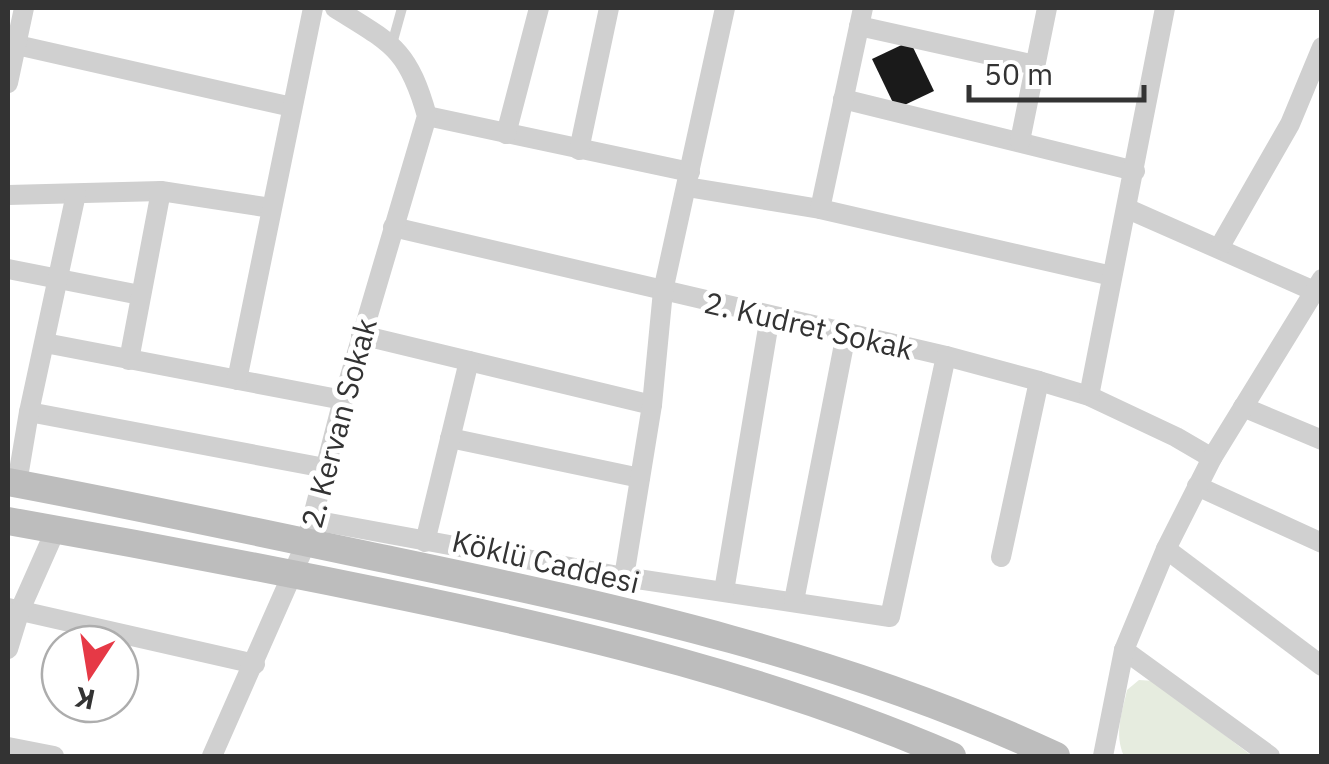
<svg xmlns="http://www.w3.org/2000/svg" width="1329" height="764" viewBox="0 0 1329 764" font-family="'IBM Plex Sans',sans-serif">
<rect width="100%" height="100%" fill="#fff"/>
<path fill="#e6ecdf" d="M1139 680 1154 681 1252 756H1124C1114 734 1122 713 1127 690Z"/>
<polygon fill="#1a1a1a" points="910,41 934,91 896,109 872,59"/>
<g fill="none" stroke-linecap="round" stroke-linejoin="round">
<polyline stroke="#d0d0d0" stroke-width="10" points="392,44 402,8"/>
<g stroke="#d0d0d0" stroke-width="20">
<polyline points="859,26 1035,65"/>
<polyline points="8,43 292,107"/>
<polyline points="8,83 24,8"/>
<polyline points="843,99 1135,171"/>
<polyline points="427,116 690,172"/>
<polyline points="506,134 539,8"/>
<polyline points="1020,141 1047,8"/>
<polyline points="579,150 609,8"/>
<polyline points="687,187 820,209 1112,276"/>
<polyline points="8,195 161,191 271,208"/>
<polyline points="820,209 863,8"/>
<polyline points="1128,209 1314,291"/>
<polyline points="393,227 946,356 1039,381 1089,396 1176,437 1212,458"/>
<polyline points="1219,248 1290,124 1322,47"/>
<polyline points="8,269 140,295"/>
<polyline points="361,335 652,405"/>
<polyline points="45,343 343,400"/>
<polyline points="129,360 161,191"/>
<polyline points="237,380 313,8"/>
<polyline points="1089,396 1165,8"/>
<polyline points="1243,407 1322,440"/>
<polyline points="29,412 325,468"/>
<polyline points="450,438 640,478"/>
<polyline points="17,483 29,412 76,194"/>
<polyline points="1197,486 1322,543"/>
<polyline points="313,520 624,577 890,617 946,356"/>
<polyline points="425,542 469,361"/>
<polyline points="1166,549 1322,666"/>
<polyline points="1001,557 1039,381"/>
<polyline points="624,577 652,405 663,291 725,8"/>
<polyline points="724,591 770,316"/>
<polyline points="794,601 846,334"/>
<polyline points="8,608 255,664"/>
<polyline points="8,649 20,610 56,529"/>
<polyline points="1124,650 1270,756"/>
<polyline points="8,747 54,756"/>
<path d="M212 756 306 543 343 400 427 116C408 48 391 43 335 8"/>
<polyline points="1103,756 1124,650 1166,549 1212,458 1322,279"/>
</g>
<g stroke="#bdbdbd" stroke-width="28">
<path d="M8 482C137 506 266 534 395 561 620 608 847 658 1056 756"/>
<path d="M8 521C139 544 270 569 401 596 590 635 775 680 952 756"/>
</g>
</g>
<g text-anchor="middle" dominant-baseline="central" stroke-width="10" stroke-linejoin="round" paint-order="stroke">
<g font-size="30" fill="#333" stroke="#fff">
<text transform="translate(809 325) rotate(13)">2. Kudret Sokak</text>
<text transform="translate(338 423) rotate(-75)">2. Kervan Sokak</text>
<text transform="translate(546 561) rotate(13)">Köklü Caddesi</text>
</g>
</g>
<rect width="1329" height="764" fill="none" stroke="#333333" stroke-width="20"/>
<g transform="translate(90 674) rotate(192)"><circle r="48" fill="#ffffff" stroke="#adadad" stroke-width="2.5"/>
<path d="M0-8L18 38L0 25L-18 38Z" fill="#e63946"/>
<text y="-15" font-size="28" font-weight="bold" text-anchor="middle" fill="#333333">K</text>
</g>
<path d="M969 85v15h175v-15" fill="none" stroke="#333333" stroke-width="5"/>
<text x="984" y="85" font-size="30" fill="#333333" stroke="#ffffff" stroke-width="8" paint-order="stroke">50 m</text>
</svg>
